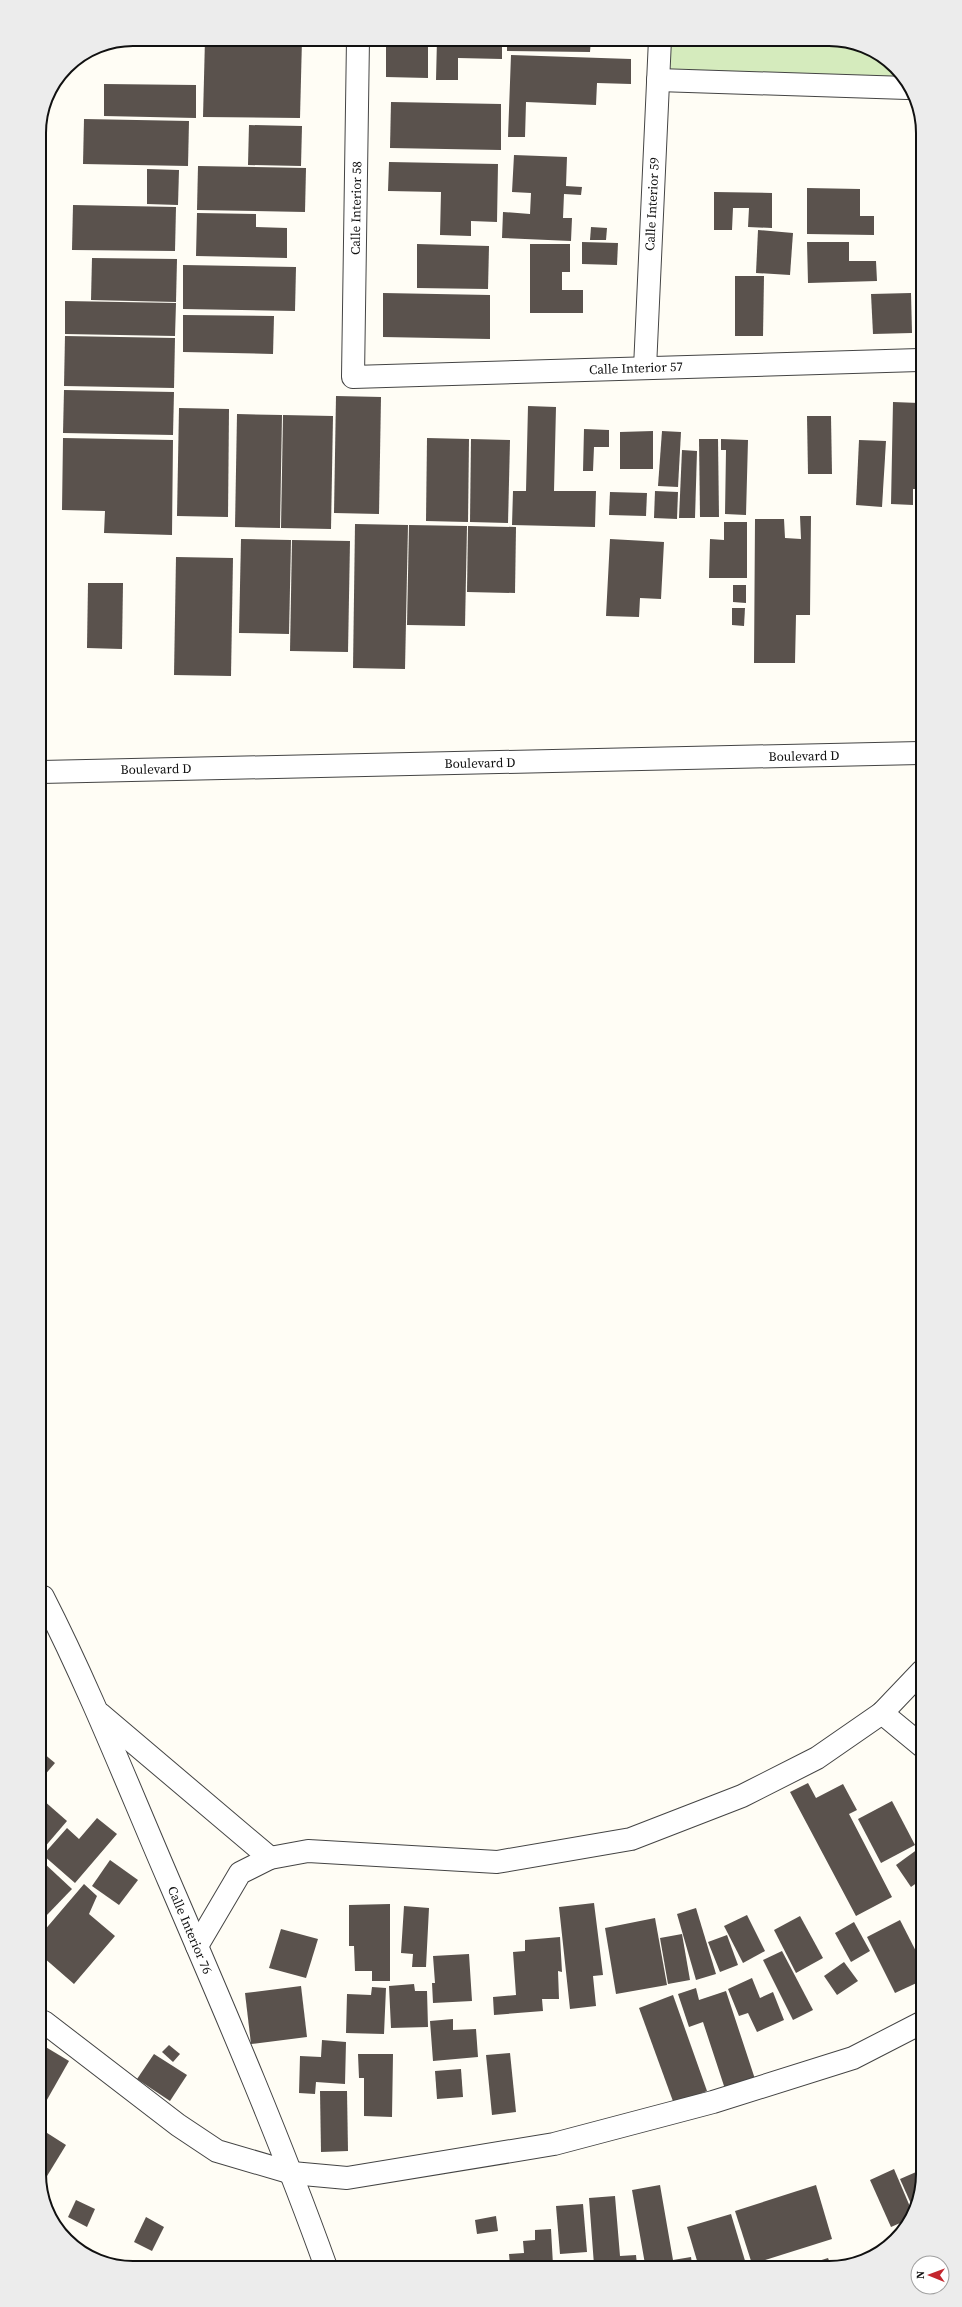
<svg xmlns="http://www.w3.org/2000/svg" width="962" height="2307" viewBox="0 0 962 2307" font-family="'Source Serif 4',serif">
<rect width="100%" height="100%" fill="#fffdf5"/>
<polygon fill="#d5ebbd" points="671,39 835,39 886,59 911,92 670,86"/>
<g fill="#5a524d">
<polygon points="205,39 302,39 300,118 203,117"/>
<polygon points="437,39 502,39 502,59 458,58 458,80 436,80"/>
<polygon points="507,39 591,39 590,52 507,51"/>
<polygon points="386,44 428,45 428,78 386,77"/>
<polygon points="511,55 631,59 631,84 597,83 596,105 526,102 525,137 508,137"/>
<polygon points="104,84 196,85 196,118 104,116"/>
<polygon points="391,102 501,104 501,150 390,148"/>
<polygon points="84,119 189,121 188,166 83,164"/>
<polygon points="249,125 302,126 301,166 248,165"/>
<polygon points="514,155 567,157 566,186 582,187 581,195 564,194 563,218 572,218 571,241 502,238 503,212 530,214 531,193 512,192"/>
<polygon points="389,162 498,164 497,222 471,221 471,236 440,235 441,192 388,191"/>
<polygon points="198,166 306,168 305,212 197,210"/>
<polygon points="147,169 179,170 178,205 147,204"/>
<polygon points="807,188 860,189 860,216 874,216 874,235 807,234"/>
<polygon points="714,192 772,193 772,228 748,227 749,208 733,208 732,230 714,230"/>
<polygon points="73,205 176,207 175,251 72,250"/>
<polygon points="197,213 256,214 256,227 287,228 287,258 196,256"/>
<polygon points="591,227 607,228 606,240 590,240"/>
<polygon points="758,230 793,233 790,275 756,273"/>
<polygon points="582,242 618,243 617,265 582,264"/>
<polygon points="807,242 849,242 849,261 876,261 877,281 808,283"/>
<polygon points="417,244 489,246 488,289 417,288"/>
<polygon points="530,244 570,244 570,272 562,272 562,290 583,290 583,313 530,313"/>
<polygon points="92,258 177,259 176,302 91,300"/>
<polygon points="183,265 296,267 295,311 183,309"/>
<polygon points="735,276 764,276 763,336 735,336"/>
<polygon points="383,293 490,295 490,339 383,337"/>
<polygon points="911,293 912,333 873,334 871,294"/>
<polygon points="65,301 176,303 175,336 65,334"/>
<polygon points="183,315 274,316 273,354 183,352"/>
<polygon points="65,336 175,338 174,388 64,386"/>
<polygon points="64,390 174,392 173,435 63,433"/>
<polygon points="336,396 381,397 379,514 334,513"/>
<polygon points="893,402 919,403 919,489 913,489 913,505 891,504"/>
<polygon points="528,406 556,407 554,491 596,491 595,527 512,525 513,491 526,491"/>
<polygon points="179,408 229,409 228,517 177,516"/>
<polygon points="237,414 282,415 280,528 235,527"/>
<polygon points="283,415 333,416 331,529 281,528"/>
<polygon points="807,416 831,416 832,474 808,474"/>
<polygon points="584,429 609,430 609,447 594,447 593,471 583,471"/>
<polygon points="653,431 653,469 620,469 620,432"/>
<polygon points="662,431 681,432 678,487 658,486"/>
<polygon points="63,438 173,440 172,535 104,533 105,511 62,510"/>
<polygon points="427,438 469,439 468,522 426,521"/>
<polygon points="471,439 510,440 508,523 470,522"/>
<polygon points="699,439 718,439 719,517 700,517"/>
<polygon points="721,439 748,440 746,515 725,514 726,450 721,450"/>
<polygon points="859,440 886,441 882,507 856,505"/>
<polygon points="682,450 697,451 695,518 679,518"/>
<polygon points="655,491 678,492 677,519 654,518"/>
<polygon points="610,492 647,493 646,516 609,515"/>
<polygon points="800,516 811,516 810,615 796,615 795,663 754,663 755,519 784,519 785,538 801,539"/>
<polygon points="724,522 747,522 747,578 709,578 710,539 724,540"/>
<polygon points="355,524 408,525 405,669 353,668"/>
<polygon points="409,525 467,526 465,626 407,625"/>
<polygon points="468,526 516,527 515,593 467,592"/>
<polygon points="241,539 291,540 289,634 239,633"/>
<polygon points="610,539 664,542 661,599 640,598 639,617 606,616"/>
<polygon points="292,540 350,541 348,652 290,651"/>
<polygon points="176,557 233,558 231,676 174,675"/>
<polygon points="88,583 123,583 122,649 87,648"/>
<polygon points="733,585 746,585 746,603 733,602"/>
<polygon points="732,608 745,608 744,626 732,625"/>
<polygon points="43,1753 55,1763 43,1777"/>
<polygon points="808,1783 816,1798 843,1784 857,1810 849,1814 892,1897 856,1916 790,1792"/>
<polygon points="43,1800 67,1821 43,1849"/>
<polygon points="892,1801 915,1845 881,1863 858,1819"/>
<polygon points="97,1818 117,1834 75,1883 43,1855 67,1828 79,1839"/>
<polygon points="922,1846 922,1879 911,1887 896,1865"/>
<polygon points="110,1860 138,1880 119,1905 92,1886"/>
<polygon points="43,1862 72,1889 45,1917 43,1915"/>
<polygon points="84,1884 97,1896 89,1914 115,1936 74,1984 43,1957 43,1932"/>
<polygon points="594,1903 603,1975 593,1976 596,2006 570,2009 559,1907"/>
<polygon points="390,1904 390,1981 372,1981 372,1971 355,1971 354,1946 349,1946 349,1905"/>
<polygon points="404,1906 429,1908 426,1967 412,1967 413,1954 401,1953"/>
<polygon points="696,1908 716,1974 696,1980 677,1914"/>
<polygon points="747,1915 765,1951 743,1963 724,1926"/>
<polygon points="800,1916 823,1958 796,1973 774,1930"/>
<polygon points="655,1918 667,1985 616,1994 605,1928"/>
<polygon points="900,1920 923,1965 923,1980 895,1993 867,1937"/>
<polygon points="922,1920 922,1936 915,1926"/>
<polygon points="854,1922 870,1951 851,1962 835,1933"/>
<polygon points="281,1929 318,1939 306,1978 269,1968"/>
<polygon points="682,1934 690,1980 668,1984 660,1938"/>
<polygon points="727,1935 738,1965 720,1972 708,1942"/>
<polygon points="560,1937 562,1972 558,1971 559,1999 542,1999 543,2011 494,2015 493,1997 516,1995 513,1952 525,1951 525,1940"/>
<polygon points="782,1951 813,2010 793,2020 763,1960"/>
<polygon points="469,1954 472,2001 433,2003 432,1983 435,1983 433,1956"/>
<polygon points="844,1962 858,1981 837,1995 824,1976"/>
<polygon points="752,1978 760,1998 773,1992 784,2020 757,2032 748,2013 739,2016 728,1989"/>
<polygon points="414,1984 415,1991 427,1991 428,2027 391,2028 389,1986"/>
<polygon points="301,1986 307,2037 251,2044 245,1993"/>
<polygon points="372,1987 386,1988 384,2034 346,2033 347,1994 371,1995"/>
<polygon points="696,1988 699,2000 726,1991 755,2079 725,2089 703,2022 689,2027 678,1994"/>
<polygon points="673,1995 707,2091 674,2104 639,2008"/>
<polygon points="453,2019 453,2030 476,2029 478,2057 433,2061 430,2021"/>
<polygon points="322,2040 346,2042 345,2084 316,2082 315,2094 299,2093 300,2056 321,2057"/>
<polygon points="169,2045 180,2054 173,2062 162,2052"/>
<polygon points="44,2046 69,2061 44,2105"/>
<polygon points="510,2053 516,2112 492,2115 486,2055"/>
<polygon points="154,2054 187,2075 170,2101 137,2079"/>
<polygon points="358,2054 393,2054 392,2117 364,2116 364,2078 359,2078"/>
<polygon points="461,2069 463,2097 437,2099 435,2071"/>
<polygon points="320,2091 347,2091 348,2151 321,2152"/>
<polygon points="44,2131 66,2145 44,2181"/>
<polygon points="894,2169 911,2209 907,2220 891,2227 870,2180"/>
<polygon points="923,2169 923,2174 912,2206 900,2179"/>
<polygon points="660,2185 673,2260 691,2257 692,2264 645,2264 632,2190"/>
<polygon points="816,2185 832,2239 752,2264 735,2211"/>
<polygon points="615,2196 620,2256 636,2255 637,2265 594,2265 589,2198"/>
<polygon points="76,2200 95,2209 87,2227 68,2217"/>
<polygon points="583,2204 587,2252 560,2254 556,2206"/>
<polygon points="731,2214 746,2264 698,2264 687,2227"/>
<polygon points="496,2216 498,2231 477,2234 475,2220"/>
<polygon points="146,2217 164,2227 152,2251 134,2242"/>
<polygon points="551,2229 553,2265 510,2265 509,2254 524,2253 523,2241 535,2240 535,2230"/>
<polygon points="828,2258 830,2263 812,2263"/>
</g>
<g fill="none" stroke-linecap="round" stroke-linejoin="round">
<defs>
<g id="minor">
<polyline points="358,39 353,377 919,360"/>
<polyline points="658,80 907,88"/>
<polyline points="645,368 660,39"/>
<polyline points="41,772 920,753"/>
<path d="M43 1597C90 1689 128 1786 169 1881 224 2009 279 2136 326 2267"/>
<polyline points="882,1713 922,1746"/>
<polyline points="100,1714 270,1858"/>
<polyline points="197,1946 240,1873 270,1858 308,1851 497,1862 631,1839 742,1796 817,1758 882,1713 922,1671"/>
<polyline points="44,2022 178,2125 217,2151 292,2173 347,2178 554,2144 713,2102 853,2058 923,2022"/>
</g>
</defs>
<use href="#minor" stroke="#444" stroke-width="24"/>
<use href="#minor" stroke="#fff" stroke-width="22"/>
</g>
<g text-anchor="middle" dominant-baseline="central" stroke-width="4" stroke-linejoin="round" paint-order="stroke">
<g font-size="13" fill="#111" stroke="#fff">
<text transform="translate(652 204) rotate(-87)">Calle Interior 59</text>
<text transform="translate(356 208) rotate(-89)">Calle Interior 58</text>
<text transform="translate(636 368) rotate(-2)">Calle Interior 57</text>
<text transform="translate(804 756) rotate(-1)">Boulevard D</text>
<text transform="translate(480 763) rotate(-1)">Boulevard D</text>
<text transform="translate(156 769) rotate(-1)">Boulevard D</text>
<text transform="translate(190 1930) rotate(67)">Calle Interior 76</text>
</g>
</g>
<path d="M0 0H962V2307H0ZM133 46H829A87 87 0 0 1 916 133V2174A87 87 0 0 1 829 2261H133A87 87 0 0 1 46 2174V133A87 87 0 0 1 133 46Z" fill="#ececec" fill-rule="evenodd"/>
<path fill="none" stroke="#111" stroke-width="2" d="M133 46H829A87 87 0 0 1 916 133V2174A87 87 0 0 1 829 2261H133A87 87 0 0 1 46 2174V133A87 87 0 0 1 133 46Z"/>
<g transform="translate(930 2275) rotate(271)"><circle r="19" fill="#ffffff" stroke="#a0a0a0"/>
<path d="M0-3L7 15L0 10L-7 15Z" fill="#c4262e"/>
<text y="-6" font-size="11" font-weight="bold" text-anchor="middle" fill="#111111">N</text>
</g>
</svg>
